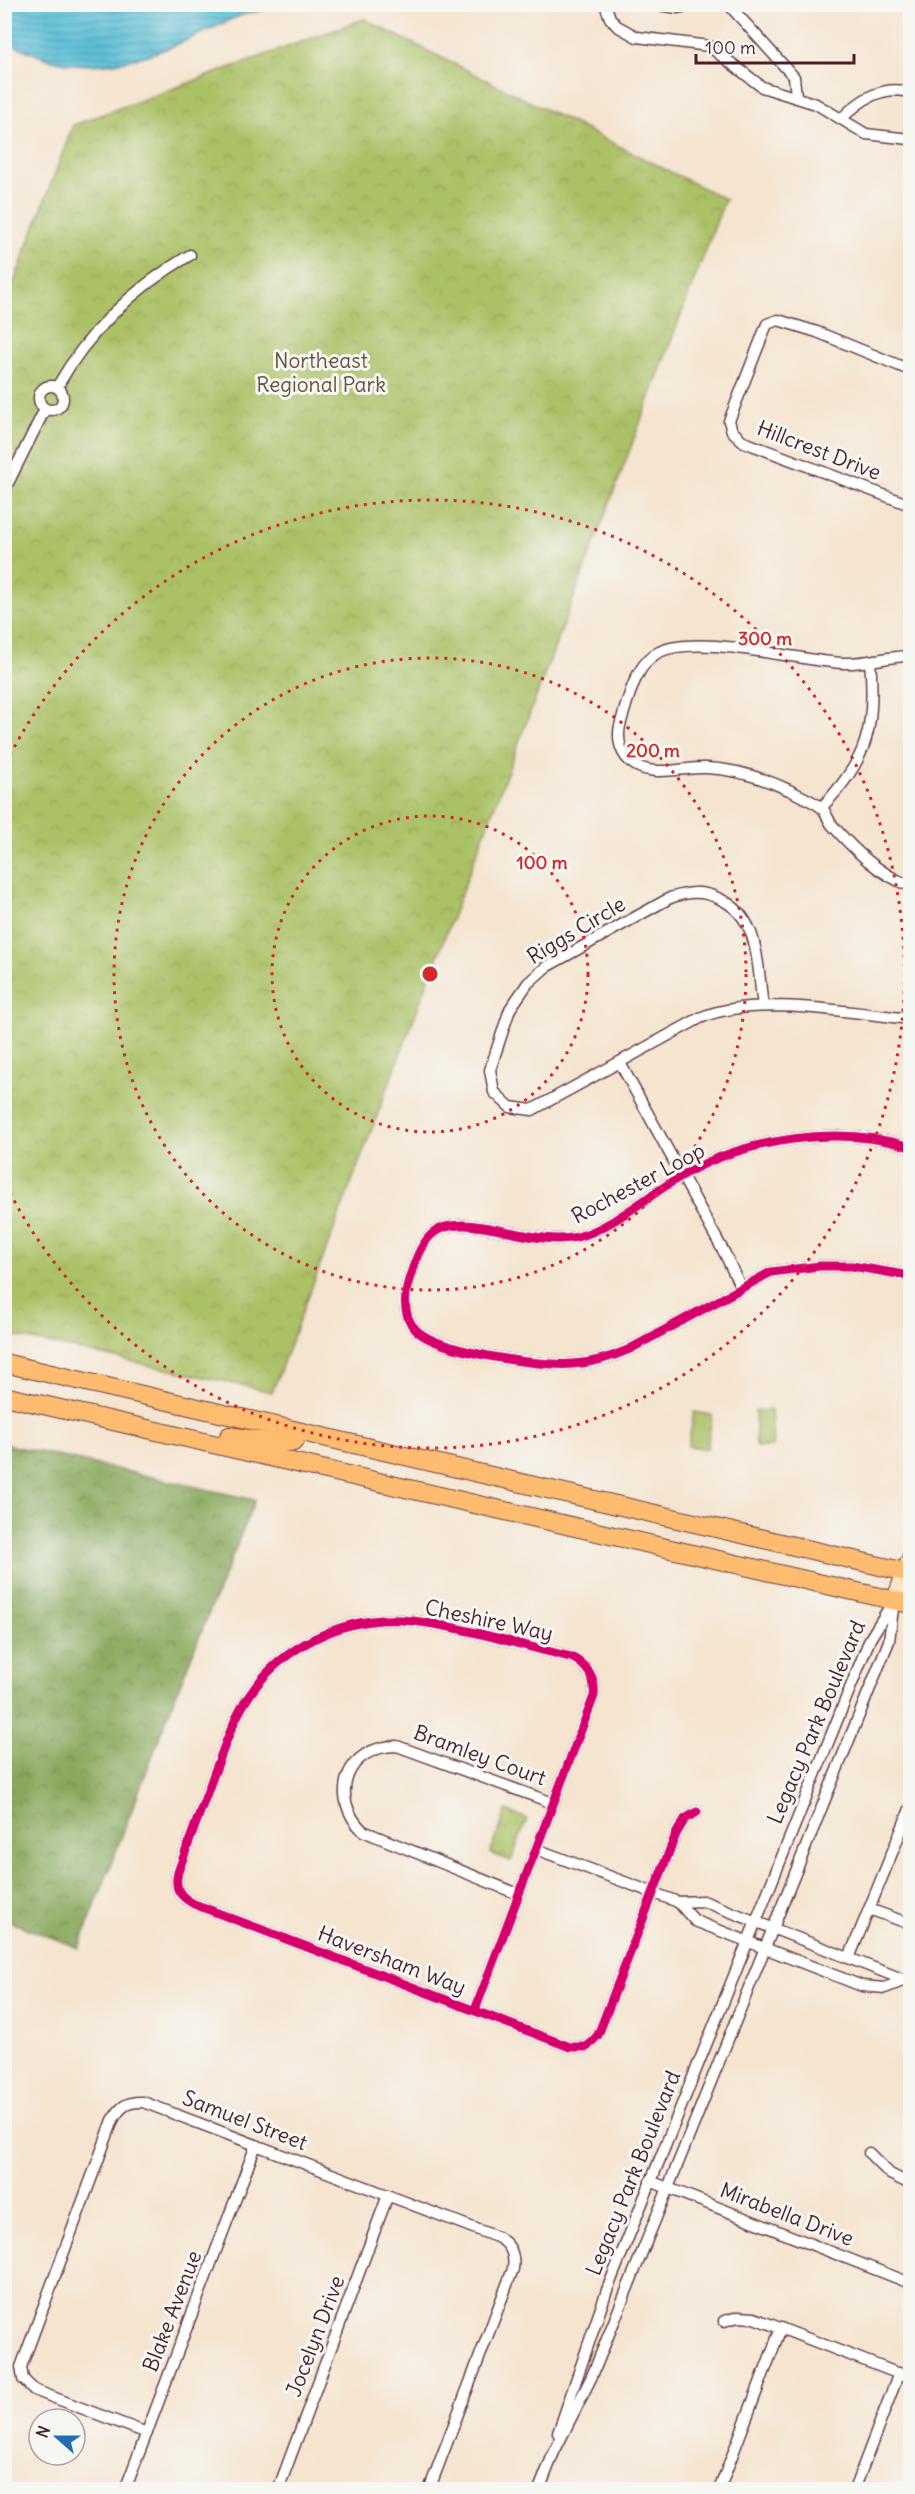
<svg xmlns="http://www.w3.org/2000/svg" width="915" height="2494" viewBox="0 0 915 2494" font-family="Delius,sans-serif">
<defs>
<pattern id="forest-crowns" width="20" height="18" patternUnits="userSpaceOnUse" patternTransform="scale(1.5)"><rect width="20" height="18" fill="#88a75b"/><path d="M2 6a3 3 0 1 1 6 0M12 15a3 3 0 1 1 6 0" fill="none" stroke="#71874b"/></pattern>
<pattern id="park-crowns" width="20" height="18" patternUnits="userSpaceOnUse" patternTransform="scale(1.5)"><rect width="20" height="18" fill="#abc166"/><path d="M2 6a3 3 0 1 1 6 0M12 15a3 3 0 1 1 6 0" fill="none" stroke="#95a559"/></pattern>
<pattern id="water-rules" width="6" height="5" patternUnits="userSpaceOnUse" patternTransform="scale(1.5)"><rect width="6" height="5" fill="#59bed6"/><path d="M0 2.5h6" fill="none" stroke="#4c9aae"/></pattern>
</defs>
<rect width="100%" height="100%" fill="#f6f6f2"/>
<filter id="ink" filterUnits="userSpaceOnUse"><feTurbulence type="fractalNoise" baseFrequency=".0167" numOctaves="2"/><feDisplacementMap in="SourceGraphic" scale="12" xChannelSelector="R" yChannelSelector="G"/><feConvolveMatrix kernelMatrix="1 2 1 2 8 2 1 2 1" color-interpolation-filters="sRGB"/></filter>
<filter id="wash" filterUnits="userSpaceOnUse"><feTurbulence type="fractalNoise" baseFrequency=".008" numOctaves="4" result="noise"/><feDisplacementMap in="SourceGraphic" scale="24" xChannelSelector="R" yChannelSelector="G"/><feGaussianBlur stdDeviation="1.35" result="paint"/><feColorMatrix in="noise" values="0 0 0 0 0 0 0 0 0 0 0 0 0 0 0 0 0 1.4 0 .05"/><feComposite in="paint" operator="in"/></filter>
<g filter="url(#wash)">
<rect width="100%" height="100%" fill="#f5e4cf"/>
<g fill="#abc166" stroke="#7a7048" stroke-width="1.5">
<polygon points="771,1410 773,1447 756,1447 755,1411"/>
<polygon points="694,1412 712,1415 707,1449 688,1446"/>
</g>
<polygon fill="url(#forest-crowns)" stroke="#696343" stroke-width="1.5" points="4,1444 255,1500 176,1694 79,1948 5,1920"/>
<g fill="url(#park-crowns)" stroke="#7a7048" stroke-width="1.5">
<polygon points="364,19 725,199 272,1392 5,1334 4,309 73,125"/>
<polygon points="506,1811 527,1819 511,1861 490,1853"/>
</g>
<path fill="url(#water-rules)" stroke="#526e80" stroke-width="1.5" d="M4 5 5 4 280 5C265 12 248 11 232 19 176 46 116 77 52 60 36 56 20 47 5 41Z"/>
</g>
<g filter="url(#ink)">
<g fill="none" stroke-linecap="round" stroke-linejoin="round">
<defs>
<g id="street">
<polyline points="605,4 610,18 617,26 637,37 709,46 762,87 816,104 866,134 910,139"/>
<polyline points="651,4 678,8 695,4"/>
<polyline points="728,4 794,77 796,96"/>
<path d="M841 119C861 99 882 85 910 92"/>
<polyline points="910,370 817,332 778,320 767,324 729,421 732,431 744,442 910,505"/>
<circle cx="51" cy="398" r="12"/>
<path d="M57 387C89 330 134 288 190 255"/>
<polyline points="4,491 45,409"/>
<path d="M910 656C888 656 866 664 843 663 798 661 698 633 659 652 636 663 628 699 621 722 616 738 620 756 635 765 654 777 685 767 706 768 735 769 763 778 789 790 799 795 812 801 821 807 826 811 828 821 833 826 855 851 879 874 910 886"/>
<path d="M822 807C868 760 876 725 870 661"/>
<path d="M763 1006C757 967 761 917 720 899 702 890 688 892 670 898L546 967 528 983 510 1009 490 1070 494 1092 510 1107 532 1110 700 1018C752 994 852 1013 910 1019"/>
<polyline points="620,1063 725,1254 741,1288"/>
<path d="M910 1147C840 1124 741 1139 678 1178 648 1196 610 1229 577 1237 531 1248 462 1208 432 1234 419 1246 413 1267 408 1283 404 1299 403 1317 416 1330 438 1352 541 1367 573 1364 593 1363 612 1357 630 1349L771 1272 820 1266H852L910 1276"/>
<polyline points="4,1468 5,1468"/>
<polyline points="536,1849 678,1902 703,1901 902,1979"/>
<path d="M518 1894 363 1831C328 1797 346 1746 397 1746L553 1803"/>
<polyline points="678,1902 695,1921 862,1986 885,1988 910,1978"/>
<polyline points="869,1909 910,1924"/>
<polyline points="849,1958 910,1809"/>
<path d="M475 2010 594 1696C596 1677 587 1665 571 1657 518 1645 456 1624 402 1620 342 1616 279 1648 247 1699 232 1722 224 1748 214 1774 202 1807 190 1839 178 1872 174 1888 179 1896 194 1904L570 2047H587L598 2035 676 1834 685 1819 697 1812"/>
<polyline points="869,2153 890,2174 910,2184"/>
<polyline points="650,2181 910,2283"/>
<polyline points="724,2321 738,2317 754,2318 910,2378"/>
<path d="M147 2433 34 2390 23 2379 21 2367 113 2120C120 2107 127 2101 143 2102L497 2237C511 2244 515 2254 513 2269L429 2490"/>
<polyline points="558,2433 607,2290 870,1639 892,1603"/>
<polyline points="125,2490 256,2145"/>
<polyline points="278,2490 388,2195"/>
<polyline points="539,2490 554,2452 592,2376 889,1641 894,1600"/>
<polyline points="719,2490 781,2328"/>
<polyline points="854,2490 899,2373"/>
</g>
<polyline id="secondary" points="894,1600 910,1557"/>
<g id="highway">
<polyline points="4,1363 910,1573"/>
<polyline points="4,1396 910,1604"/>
<polyline points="229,1436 275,1443 293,1442 300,1433"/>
</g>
</defs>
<use href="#street" stroke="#643d44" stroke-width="13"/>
<use href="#secondary" stroke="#643d44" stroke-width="17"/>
<use href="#highway" stroke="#643d44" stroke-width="20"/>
<use href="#street" stroke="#fff" stroke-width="10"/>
<use href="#secondary" stroke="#fee4c6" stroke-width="15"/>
<use href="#highway" stroke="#fdbc70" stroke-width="18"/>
<defs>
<g id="cycleway">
<path d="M910 1147C840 1124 741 1139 678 1178 648 1196 610 1229 577 1237 531 1248 462 1208 432 1234 419 1246 413 1267 408 1283 404 1299 403 1317 416 1330 438 1352 541 1367 573 1364 593 1363 612 1357 630 1349L771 1272 820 1266H852L910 1276"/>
<path d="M475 2010 594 1696C596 1677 587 1665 571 1657 518 1645 456 1624 402 1620 342 1616 279 1648 247 1699 232 1722 224 1748 214 1774 202 1807 190 1839 178 1872 174 1888 179 1896 194 1904L570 2047H587L598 2035 676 1834 685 1819 697 1812"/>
</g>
</defs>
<use href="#cycleway" stroke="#f6f6f2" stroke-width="13"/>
<use href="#cycleway" stroke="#d6006c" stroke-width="9"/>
</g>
</g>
<g fill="none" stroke="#d62828" stroke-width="3" stroke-dasharray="3 6">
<circle cx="430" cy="974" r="158"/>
<circle cx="430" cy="974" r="316"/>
<path d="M6 763A474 474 0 1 1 6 1185"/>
</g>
<g text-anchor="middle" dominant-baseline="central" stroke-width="6" stroke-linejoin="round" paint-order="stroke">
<g font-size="21" fill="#67503d" stroke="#f6f6f2">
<text x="321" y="360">Northeast<tspan x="321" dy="24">Regional Park</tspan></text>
</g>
<g font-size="21" fill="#4a1f2b" stroke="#f6f6f2">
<text transform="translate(819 450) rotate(21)">Hillcrest Drive</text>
<text transform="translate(576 930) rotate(-31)">Riggs Circle</text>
<text transform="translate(638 1183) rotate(-28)">Rochester Loop</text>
<text transform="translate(489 1620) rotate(12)">Cheshire Way</text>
<text transform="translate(816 1722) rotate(-67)">Legacy Park Boulevard</text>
<text transform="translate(480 1755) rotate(20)">Bramley Court</text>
<text transform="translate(392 1960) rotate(21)">Haversham Way</text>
<text transform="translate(245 2120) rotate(21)">Samuel Street</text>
<text transform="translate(633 2173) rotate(-68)">Legacy Park Boulevard</text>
<text transform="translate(787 2214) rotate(21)">Mirabella Drive</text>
<text transform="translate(172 2311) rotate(-69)">Blake Avenue</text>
<text transform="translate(315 2336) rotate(-69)">Jocelyn Drive</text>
</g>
</g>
<circle cx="430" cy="974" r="9" fill="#d62828" stroke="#f6f6f2" stroke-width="3"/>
<g font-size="18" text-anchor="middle" font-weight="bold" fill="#d62828" stroke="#f6f6f2" stroke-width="6" stroke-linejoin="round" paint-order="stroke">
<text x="765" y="645">300 m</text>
<text x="653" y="757">200 m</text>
<text x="542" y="869">100 m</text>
</g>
<rect width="915" height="2494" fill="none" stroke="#f6f6f2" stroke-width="24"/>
<g transform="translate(57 2437) rotate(291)"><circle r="28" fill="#f6f6f2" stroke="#b1a0a2" stroke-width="1.5"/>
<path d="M0-4.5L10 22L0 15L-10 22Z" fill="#1f6fb2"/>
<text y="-9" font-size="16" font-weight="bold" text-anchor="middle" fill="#4a1f2b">N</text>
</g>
<path d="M696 54v9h158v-9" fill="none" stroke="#4a1f2b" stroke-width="3"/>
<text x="705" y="54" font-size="18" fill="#4a1f2b" stroke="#f6f6f2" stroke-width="4.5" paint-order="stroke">100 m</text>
</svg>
